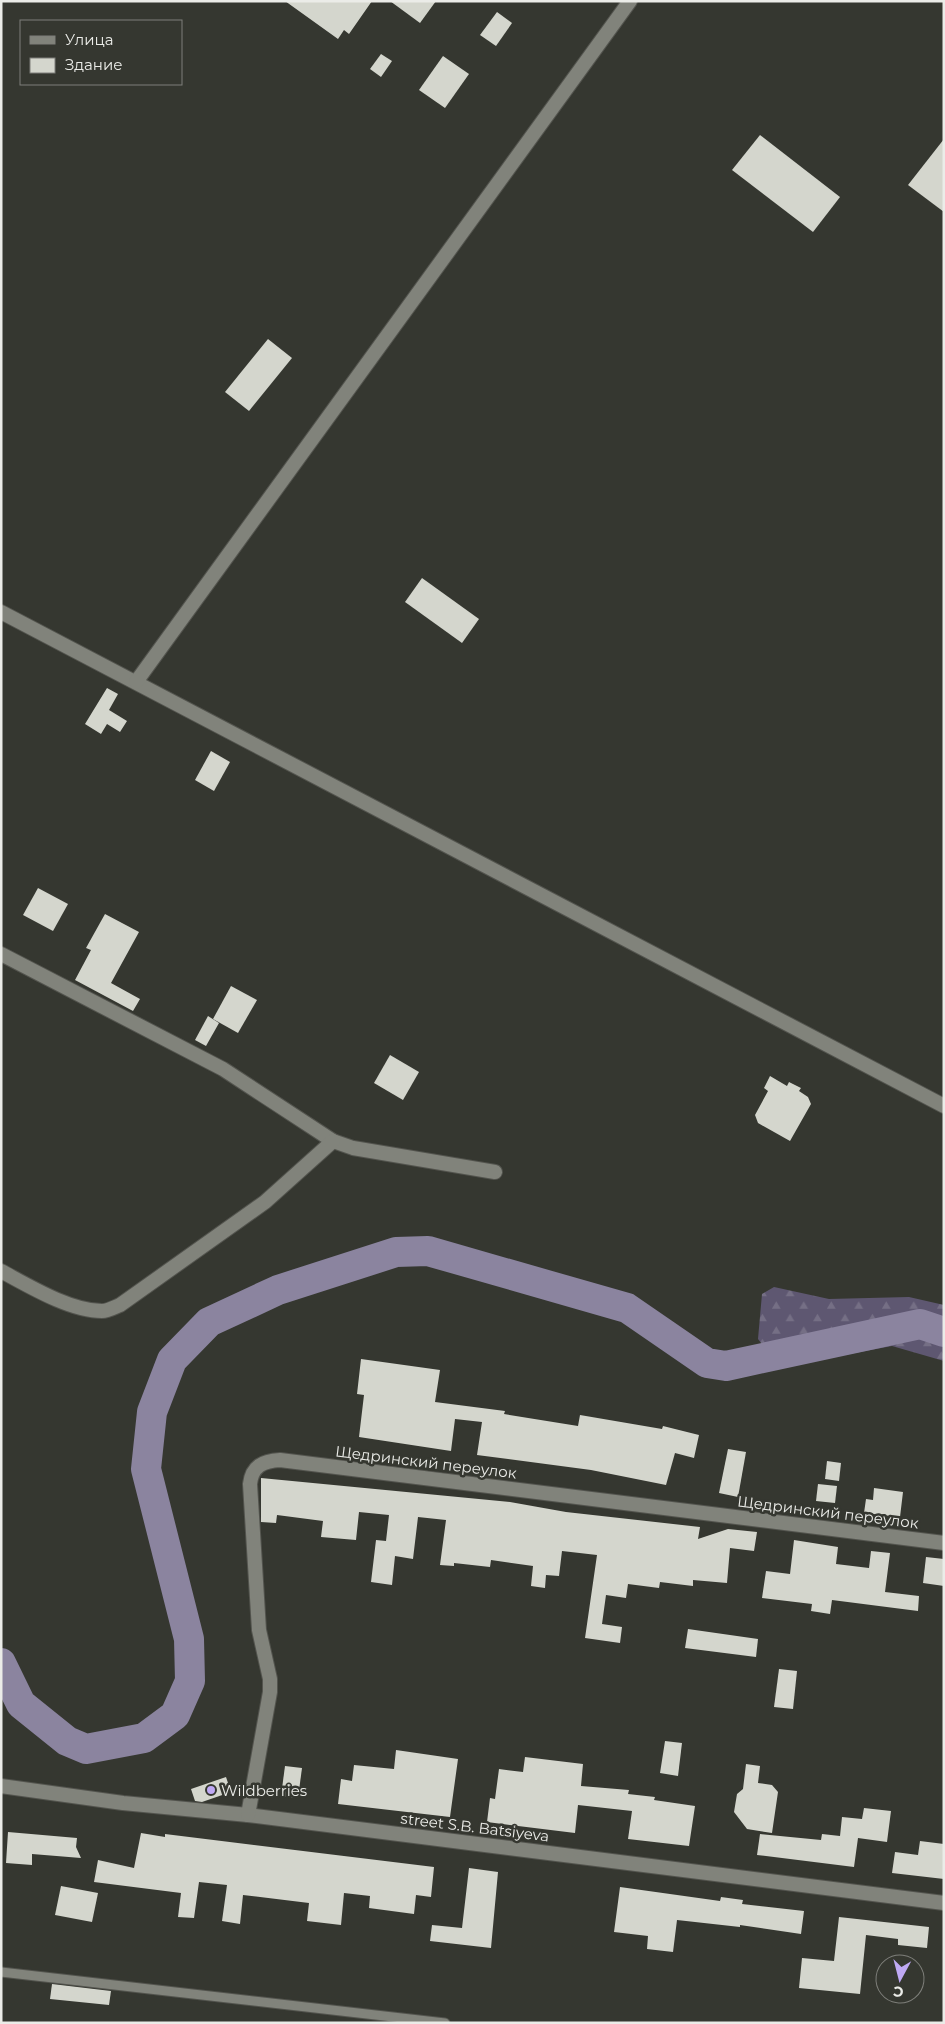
<svg xmlns="http://www.w3.org/2000/svg" width="945" height="2024" viewBox="0 0 945 2024" font-family="Montserrat,sans-serif">
<defs>
<pattern id="forest-firs" width="22" height="20" patternUnits="userSpaceOnUse" patternTransform="scale(1.25)"><rect width="22" height="20" fill="#5e5771"/><path d="M5 1l3.5 6h-7zM16 11l3.5 6h-7z" fill="#756f85"/></pattern>
</defs>
<rect width="100%" height="100%" fill="#353730"/>
<polygon fill="url(#forest-firs)" points="774,1287 829,1299 909,1297 944,1305 944,1361 892,1346 780,1367 758,1339 762,1294"/>
<g fill="none" stroke-linecap="round" stroke-linejoin="round">
<polyline stroke="#8b849f" stroke-width="30" points="1,1663 21,1704 67,1741 86,1749 144,1738 175,1715 190,1681 189,1639 146,1469 152,1412 172,1360 209,1322 278,1290 396,1252 428,1251 627,1308 707,1363 726,1366 920,1324 944,1332"/>
</g>
<g fill="#d4d6cd">
<polygon points="285,1 372,1 349,34 344,30 338,39"/>
<polygon points="390,1 436,1 420,23"/>
<polygon points="497,12 512,23 496,46 480,35"/>
<polygon points="381,54 392,61 381,77 370,69"/>
<polygon points="443,56 469,74 445,108 419,90"/>
<polygon points="760,135 840,197 813,232 732,170"/>
<polygon points="944,139 944,212 908,185"/>
<polygon points="268,339 292,358 249,411 225,392"/>
<polygon points="422,578 479,619 462,643 405,602"/>
<polygon points="107,688 118,694 109,710 127,721 120,732 107,724 101,734 85,724"/>
<polygon points="211,751 230,762 214,791 195,780"/>
<polygon points="38,888 68,904 53,931 23,915"/>
<polygon points="105,914 139,932 111,983 140,999 133,1011 75,980 91,950 86,948"/>
<polygon points="231,986 257,1000 238,1033 213,1019"/>
<polygon points="208,1016 219,1023 206,1046 195,1040"/>
<polygon points="390,1055 419,1072 403,1100 374,1083"/>
<polygon points="770,1076 787,1086 789,1082 801,1088 799,1091 808,1097 811,1104 790,1141 758,1123 755,1115 768,1091 764,1088"/>
<polygon points="361,1359 440,1370 435,1402 505,1411 504,1414 578,1426 580,1415 662,1429 663,1426 699,1435 694,1458 675,1453 666,1485 591,1470 477,1455 482,1422 455,1419 451,1451 359,1437 364,1395 357,1394"/>
<polygon points="728,1449 746,1452 738,1497 719,1493"/>
<polygon points="827,1461 841,1463 839,1481 825,1479"/>
<polygon points="261,1478 510,1502 566,1512 700,1527 698,1539 728,1529 757,1532 754,1551 730,1548 727,1583 693,1580 693,1586 660,1582 659,1588 628,1584 626,1598 606,1595 602,1624 622,1627 620,1643 585,1638 597,1555 562,1551 559,1576 546,1575 545,1588 531,1586 533,1566 491,1560 490,1567 454,1563 454,1566 440,1565 446,1520 418,1517 413,1559 395,1556 392,1585 371,1582 376,1540 386,1541 389,1515 359,1512 356,1540 321,1537 323,1521 277,1515 276,1523 261,1522"/>
<polygon points="818,1484 837,1486 835,1503 816,1501"/>
<polygon points="874,1488 903,1492 900,1517 864,1513 866,1499 873,1500"/>
<polygon points="794,1540 838,1547 836,1564 869,1568 871,1551 890,1553 885,1592 919,1596 918,1611 832,1600 830,1614 811,1611 812,1604 762,1598 766,1571 790,1574"/>
<polygon points="926,1557 944,1559 944,1586 923,1583"/>
<polygon points="688,1629 758,1639 756,1657 685,1648"/>
<polygon points="779,1669 797,1671 793,1709 774,1707"/>
<polygon points="665,1741 682,1743 678,1776 660,1773"/>
<polygon points="396,1750 458,1759 450,1817 338,1804 341,1779 352,1781 354,1765 394,1769"/>
<polygon points="525,1757 583,1764 581,1786 629,1790 628,1794 655,1797 654,1800 695,1806 689,1846 628,1839 632,1811 578,1805 575,1833 487,1822 490,1798 495,1799 499,1769 523,1772"/>
<polygon points="746,1764 760,1766 758,1783 772,1785 778,1792 772,1833 747,1829 734,1812 737,1794 743,1789"/>
<polygon points="285,1766 302,1768 298,1798 281,1796"/>
<polygon points="226,1777 231,1792 202,1802 195,1801 191,1789"/>
<polygon points="864,1808 891,1811 887,1842 858,1838 854,1867 757,1855 760,1834 821,1840 822,1834 840,1836 842,1817 862,1819"/>
<polygon points="8,1832 77,1838 76,1847 81,1858 32,1854 32,1865 6,1863"/>
<polygon points="141,1833 165,1837 165,1834 434,1867 431,1897 416,1895 414,1914 369,1908 370,1896 344,1893 341,1925 307,1921 309,1903 243,1895 240,1924 222,1921 227,1885 199,1882 194,1918 178,1917 181,1893 94,1882 98,1860 134,1868"/>
<polygon points="920,1841 944,1844 944,1879 892,1873 895,1852 918,1855"/>
<polygon points="469,1868 498,1872 491,1948 430,1941 432,1925 462,1928"/>
<polygon points="61,1886 98,1893 92,1922 55,1915"/>
<polygon points="620,1887 720,1901 721,1897 743,1900 742,1904 804,1911 801,1934 740,1925 740,1927 677,1920 673,1952 647,1949 648,1936 614,1932"/>
<polygon points="839,1917 929,1927 927,1948 898,1945 898,1939 866,1935 860,1994 799,1988 802,1958 834,1961"/>
<polygon points="52,1984 111,1991 109,2005 50,1999"/>
</g>
<g fill="none" stroke-linecap="round" stroke-linejoin="round">
<defs>
<polyline id="service" points="1,1972 445,2023"/>
<g id="minor">
<polyline points="1,612 944,1106"/>
<polyline points="136,682 630,1"/>
<polyline points="1,954 223,1069 333,1141 353,1148 495,1172"/>
<path d="M1 1271C29 1286 70 1311 102 1311 108 1311 115 1307 120 1305L265 1202 333 1141"/>
<polyline points="1,1786 123,1803 248,1815 944,1903"/>
<path d="M248 1815 270 1692V1679L259 1630 250 1484C252 1466 263 1461 280 1460L944 1543"/>
</g>
</defs>
<use href="#service" stroke="#53544e" stroke-width="11"/>
<use href="#minor" stroke="#53544e" stroke-width="16"/>
<use href="#service" stroke="#81837b" stroke-width="9"/>
<use href="#minor" stroke="#81837b" stroke-width="14"/>
</g>
<circle fill="#bfa9f4" stroke="#353730" stroke-width="2" cx="211" cy="1790" r="5"/>
<g text-anchor="middle" dominant-baseline="central" stroke-width="5" stroke-linejoin="round" paint-order="stroke">
<g font-size="15" fill="#ebece8" stroke="#353730">
<text transform="translate(426 1462) rotate(7)">Щедринский переулок</text>
<text transform="translate(828 1512) rotate(7)">Щедринский переулок</text>
<text transform="translate(475 1827) rotate(7)">street S.B. Batsiyeva</text>
</g>
<g font-size="15" fill="#ebece8" stroke="#353730" text-anchor="start">
<text x="221" y="1790">Wildberries</text>
</g>
</g>
<rect width="945" height="2024" fill="none" stroke="#ebece8" stroke-width="5"/>
<rect x="20" y="20" width="162" height="65" fill="#353730" stroke="#7e7f7a"/>
<rect x="30" y="36" width="25" height="8" fill="#81837b" stroke="#7e7f7a"/>
<text x="65" y="45" font-size="15" fill="#ebece8">Улица</text>
<rect x="30" y="58" width="25" height="15" fill="#d4d6cd" stroke="#7e7f7a"/>
<text x="65" y="70" font-size="15" fill="#ebece8">Здание</text>
<g transform="translate(900 1979) rotate(187)"><circle r="24" fill="#353730" stroke="#7e7f7a"/>
<path d="M0-4L9 19L0 12L-9 19Z" fill="#bfa9f4"/>
<text y="-8" font-size="14" font-weight="bold" text-anchor="middle" fill="#ebece8">С</text>
</g>
</svg>
